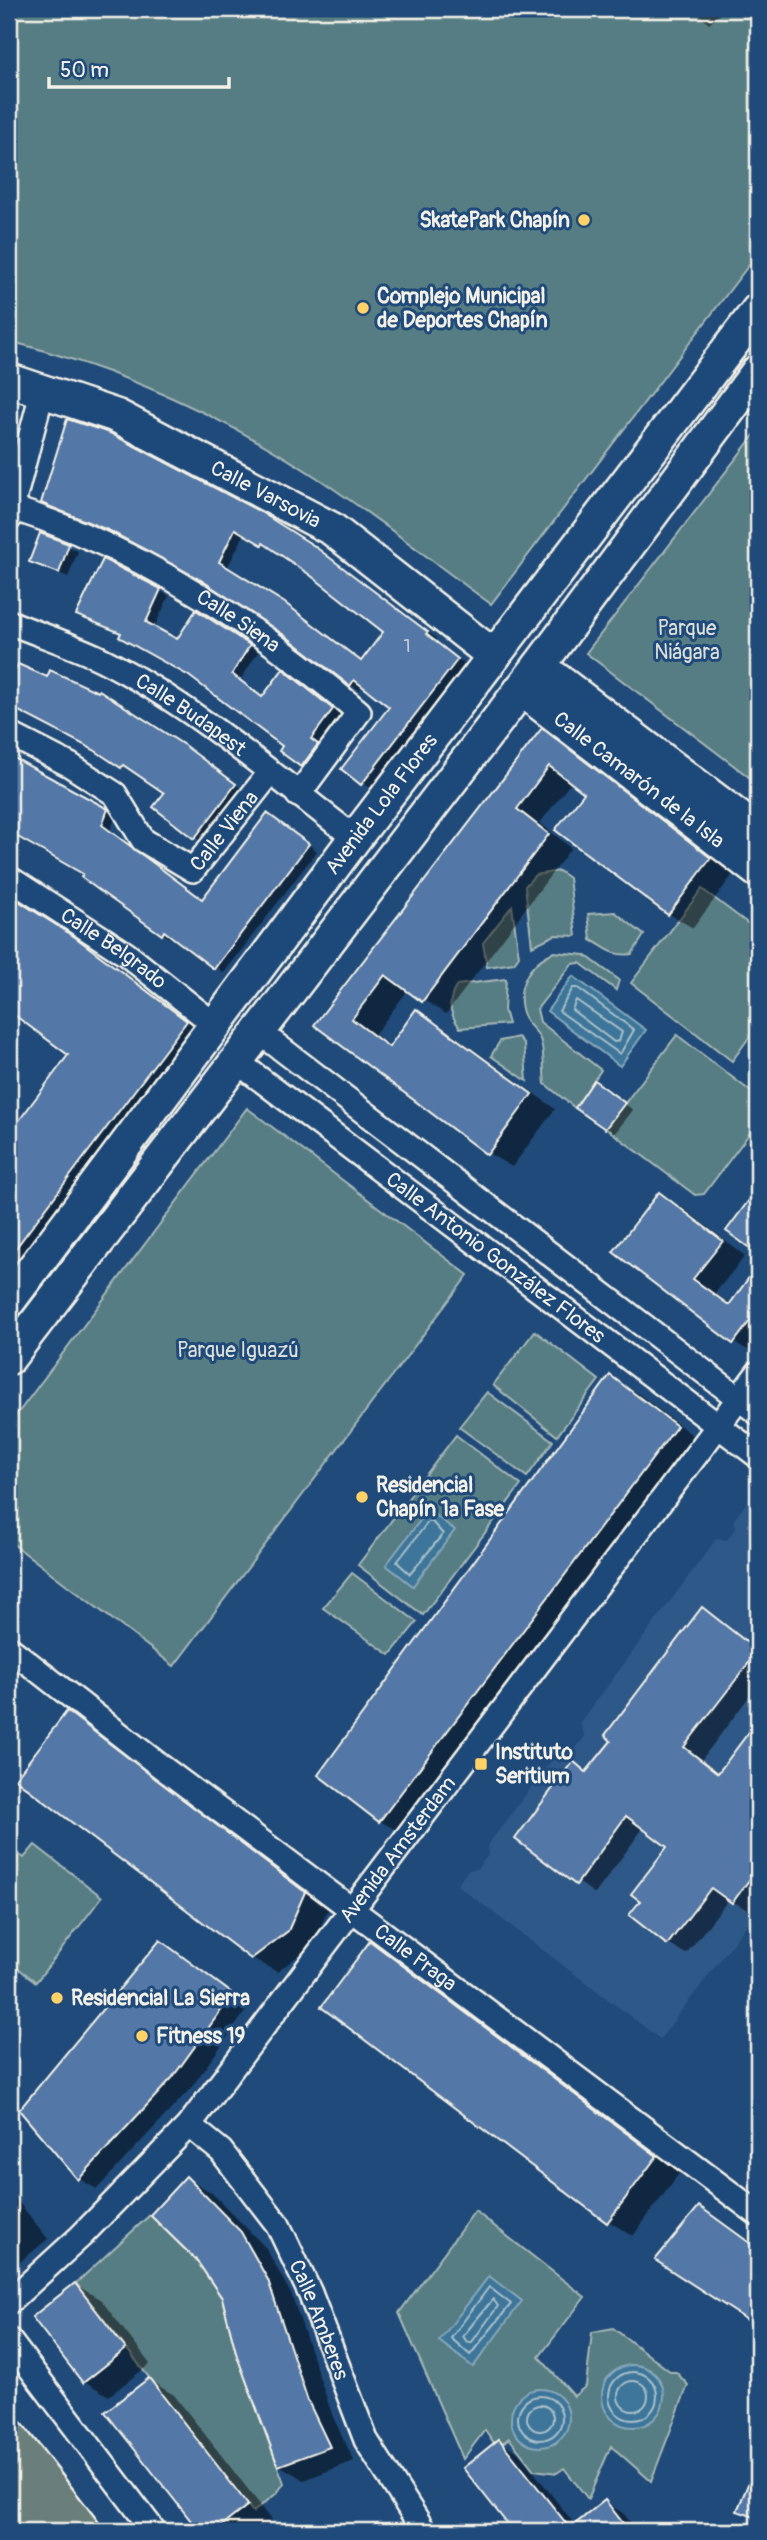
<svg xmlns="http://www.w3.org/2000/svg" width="767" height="2540" viewBox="0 0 767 2540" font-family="Pangolin,sans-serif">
<rect width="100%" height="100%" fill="#1f4a7a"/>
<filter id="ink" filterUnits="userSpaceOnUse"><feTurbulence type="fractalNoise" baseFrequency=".0143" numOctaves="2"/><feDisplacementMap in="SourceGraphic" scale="14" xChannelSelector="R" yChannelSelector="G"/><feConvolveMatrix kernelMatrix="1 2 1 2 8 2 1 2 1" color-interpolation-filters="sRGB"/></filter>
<g filter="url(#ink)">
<polygon fill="#2e5887" points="755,1491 758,1494 758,1910 660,2039 457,1885 468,1870 477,1869 488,1855 487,1846 559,1750 574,1750 585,1737 580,1723 717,1538 727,1540 736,1527 733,1521"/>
<g fill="#577d83" stroke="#a6b7b6" stroke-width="2" fill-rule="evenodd">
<path d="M9 9H758V253L491 604C434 563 378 518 319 479 224 416 118 369 9 341Z"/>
<polygon points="758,430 758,784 586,653"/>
<polygon points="559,871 569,878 576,936 555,935 532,946 525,886 535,875"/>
<polygon points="702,889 754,928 758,924 758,1025 732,1061 631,983"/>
<polygon points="512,906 519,956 514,963 487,967 483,943"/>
<path d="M615 912 644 935 632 954C612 957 607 948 591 940L588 914Z"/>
<path d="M554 952 585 955 619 980 616 990 580 963 572 964 537 1009 540 1022 601 1070 575 1108 545 1084C543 1071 545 1046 538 1035 534 1029 528 1025 525 1018 513 990 528 963 554 952Z"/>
<path d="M506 979 504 1010 508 1024 460 1028C449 1013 447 1001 457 985Z"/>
<polygon points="677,1035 758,1097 758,1122 704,1194 695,1195 606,1128"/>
<polygon points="518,1037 524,1044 527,1081 491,1056 500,1041"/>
<polygon points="247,1108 468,1275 174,1666 9,1541 9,1425"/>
<polygon points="535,1331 599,1380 557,1436 493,1385"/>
<polygon points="487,1392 553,1441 527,1477 459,1427"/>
<polygon points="456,1435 521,1485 423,1615 358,1565"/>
<polygon points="352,1573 417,1622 390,1655 323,1608"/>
<polygon points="35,1845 102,1897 36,1982 9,1961 9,1864 17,1853 24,1858"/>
<path d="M475 2211 585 2297 539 2357 574 2396 586 2386 592 2332 613 2328 671 2372H676L688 2385 651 2481 611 2446 588 2499 564 2468 557 2473 534 2470 509 2438 503 2443 499 2439 494 2443 485 2430 463 2459 399 2313ZM631 2365 650 2370 662 2386 610 2418C595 2395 604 2371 631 2365ZM547 2390 556 2394 567 2408 556 2443C536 2451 517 2443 511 2422Z"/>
<polygon points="150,2215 197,2261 222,2298 237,2356 284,2483 277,2493 253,2512 76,2283"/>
</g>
<g fill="#3e769a" stroke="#87a7b9" stroke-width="2">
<polygon points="573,976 646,1030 620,1066 547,1011"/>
<polygon points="428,1510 455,1530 413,1586 386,1565"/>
<polygon points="489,2276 522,2301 473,2367 439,2341"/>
<circle cx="633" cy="2396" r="31"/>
<circle cx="540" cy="2418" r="29"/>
</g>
<g fill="#0007" fill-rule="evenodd">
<polygon points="693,9 726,9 709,24"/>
<polygon points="9,402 13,405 9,423"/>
<path d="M43 503 269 519 323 552 436 638 435 641 466 665 372 789 343 769 392 707 363 685 360 690 350 685 246 606 167 558ZM245 533 311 574 386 632 363 662 227 568Z"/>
<polygon points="41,535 78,551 68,577 31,561"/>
<polygon points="142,581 169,596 154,628 178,641 206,617 258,652 240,681 263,698 292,676 341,715 319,745 326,751 312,771 282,750 285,746 191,675 123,633 78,614"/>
<polygon points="19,666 98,694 194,753 244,791 204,843 195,837 167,793 99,751 9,705 9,687"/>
<polygon points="542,730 566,744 734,873 693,928 669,914 558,829 586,792 572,781 540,823 571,848 446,1014 408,990 375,1034 391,1047 416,1011 440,1025 555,1109 512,1167 488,1153 316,1025"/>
<polygon points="9,758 116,816 110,831 203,901 268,815 317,851 224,973 174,936 172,939 163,934 86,874 9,832"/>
<polygon points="9,894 93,950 204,1032 9,1291 9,1137 71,1055 9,1009"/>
<polygon points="604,1088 633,1110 615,1133 606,1128"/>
<polygon points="660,1194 683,1208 745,1256 715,1293 731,1305 758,1268 758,1356 734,1342 616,1252"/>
<polygon points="611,1377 636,1392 700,1441 405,1835 380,1821"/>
<polygon points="702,1609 758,1649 758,1685 702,1759 720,1773 758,1724 758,1903 751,1912 729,1899 686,1954 668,1944 643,1900 669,1846 644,1827 595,1894 518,1839 574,1763 588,1772 613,1741"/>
<polygon points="67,1713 92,1727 329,1908 312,1945 277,1972 252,1958"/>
<polygon points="161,1942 250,2005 191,2088 97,2189 79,2179 21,2110"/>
<polygon points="371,1943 395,1957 681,2171 633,2236 608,2221"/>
<polygon points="186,2178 211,2192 266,2248 292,2296 333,2417 354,2461 304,2480 279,2465"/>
<polygon points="9,2190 48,2239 9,2271"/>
<polygon points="699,2208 758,2248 758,2325 657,2260"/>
<polygon points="76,2285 101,2300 150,2364 109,2396 84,2381"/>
<polygon points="149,2380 174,2395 272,2520 258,2531 201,2531 108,2412"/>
<polygon points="499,2441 518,2452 576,2526 605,2502 623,2513 638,2531 515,2531 466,2468"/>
<polygon points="758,2462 758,2521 739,2510"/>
</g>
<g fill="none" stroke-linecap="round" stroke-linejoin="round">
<g stroke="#abc0c9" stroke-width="2">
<polygon points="573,988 578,988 634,1030 620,1054 559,1011"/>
<polygon points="576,1000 622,1032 619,1041 614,1042 572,1010"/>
<polygon points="428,1522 432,1522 443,1534 410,1574 397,1562"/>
<polygon points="489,2287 511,2304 470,2355 451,2338"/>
<polygon points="493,2299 498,2306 472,2342 467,2342 463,2336"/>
<circle cx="633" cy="2396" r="24"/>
<circle cx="633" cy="2396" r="15"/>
<circle cx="540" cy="2418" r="22"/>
<circle cx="540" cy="2418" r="13"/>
</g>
</g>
<g fill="#5277a6" stroke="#f4f1e8" stroke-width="2" fill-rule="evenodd">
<path d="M67 419 110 433 259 511 313 545 428 632 426 634 458 659 361 785 341 769 389 707 354 680 350 686 287 637 201 580 110 531 41 503ZM235 529 262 545 263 543 310 575 383 632 361 661 285 603 219 562Z"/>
<polygon points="40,533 69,544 59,573 29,562"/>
<polygon points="103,559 161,589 146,622 177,639 196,610 250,645 232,674 262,697 283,669 333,709 311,739 318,744 301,767 279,751 282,746 189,676 119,637 121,633 76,615"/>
<polygon points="18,664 47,677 50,670 98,692 99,690 184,745 236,784 194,839 153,807 164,793 123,765 121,768 94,750 9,706 9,683"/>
<polygon points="542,728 711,858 668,915 555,830 584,793 549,766 517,809 549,834 422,1002 385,975 352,1019 389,1047 416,1009 532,1094 487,1155 314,1025"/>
<polygon points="9,755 108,809 102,825 202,899 267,813 309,844 214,969 164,931 162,935 104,894 81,877 83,874 9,832"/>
<polygon points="9,895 75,937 187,1021 9,1257 9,1134 68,1055 9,1011"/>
<polygon points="594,1080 625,1103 605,1129 575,1108"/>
<polygon points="758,1188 758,1254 726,1231"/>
<polygon points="659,1192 723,1241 693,1279 729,1305 758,1265 758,1310 733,1344 613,1252"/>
<polygon points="610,1375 677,1426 379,1822 318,1775"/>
<polygon points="702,1607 758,1651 684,1747 718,1773 758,1720 758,1868 732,1903 711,1888 667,1945 629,1915 640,1901 631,1894 667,1847 626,1816 576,1885 515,1839 573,1761 586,1772 611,1741 605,1735"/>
<polygon points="67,1711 305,1892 288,1931 251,1959 15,1779"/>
<polygon points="160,1940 233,1994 172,2078 78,2180 19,2110"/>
<polygon points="370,1941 657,2156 607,2223 321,2007"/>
<polygon points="186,2176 241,2232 268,2280 308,2401 330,2447 278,2466 237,2356 222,2298 197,2261 150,2215"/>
<polygon points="699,2206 758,2249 758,2327 655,2260"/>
<polygon points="75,2283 126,2349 83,2383 32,2317"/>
<polygon points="149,2378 248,2505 215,2531 199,2531 105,2412"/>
<polygon points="499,2439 570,2528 605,2500 629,2531 513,2531 463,2468"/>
<polygon points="758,2460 758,2518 737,2511"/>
</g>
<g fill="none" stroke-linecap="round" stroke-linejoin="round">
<defs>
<g id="street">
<path id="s1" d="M9 507C139 548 256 624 359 712L298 795"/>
<polyline points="9,519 43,389"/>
<path id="s2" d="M9 622C40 635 73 645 103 660 191 704 277 778 355 838"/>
<path id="s3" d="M9 734 70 765 115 794 143 840 193 870 270 773"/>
<path id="s4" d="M9 878 126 954 215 1025"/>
<polyline points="258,1031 758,1413"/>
<path id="s5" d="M235 1060 758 1456"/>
<path id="s6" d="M9 1648 159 1765 758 2214"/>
<path id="s7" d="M189 2125 221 2151 278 2225 310 2293 366 2440 424 2531"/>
<path id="s8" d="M9 2302 81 2236 189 2125 758 1373"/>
<polyline points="9,2340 154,2531"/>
</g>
<g id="secondary">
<path id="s9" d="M9 380 117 416 332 529 494 656"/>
<polyline points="539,666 758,832"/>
<path id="s10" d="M521 689 758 871"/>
<path id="s11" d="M9 1301 355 838 758 310"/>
<polyline points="9,1358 539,666 758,371"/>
</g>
<g id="primary">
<polyline points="9,2437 82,2531"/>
<polyline points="9,2487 43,2531"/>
</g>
</defs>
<use href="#street" stroke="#f4f1e8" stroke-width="28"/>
<use href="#secondary" stroke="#f4f1e8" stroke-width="37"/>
<use href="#primary" stroke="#f4f1e8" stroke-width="40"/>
<use href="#street" stroke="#1f4a7a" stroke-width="23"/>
<use href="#secondary" stroke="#1f4a7a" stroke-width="32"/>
<use href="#primary" stroke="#6b7f7c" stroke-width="35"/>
</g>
</g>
<g fill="#ffd166" stroke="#1f4a7a" stroke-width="2.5">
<circle cx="584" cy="220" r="7"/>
<circle cx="363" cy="308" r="7"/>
<circle cx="362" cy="1497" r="7"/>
<rect x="474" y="1757" width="14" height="14" rx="3.5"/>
<circle cx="57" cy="1998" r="7"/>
<circle cx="142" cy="2036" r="7"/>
</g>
<g text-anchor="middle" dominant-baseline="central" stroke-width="6" stroke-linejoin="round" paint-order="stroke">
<g font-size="18" fill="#ccd2d8">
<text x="407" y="646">1</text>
</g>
<g font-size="21" font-weight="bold" fill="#f4f1e8" stroke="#1f4a7a" text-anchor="start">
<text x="570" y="220" text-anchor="end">SkatePark Chapín</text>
<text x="377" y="296">Complejo Municipal<tspan x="377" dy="24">de Deportes Chapín</tspan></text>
<text x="376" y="1485">Residencial<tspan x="376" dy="24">Chapín 1ª Fase</tspan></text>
<text x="495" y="1752">Instituto<tspan x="495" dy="24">Seritium</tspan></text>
<text x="71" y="1998">Residencial La Sierra</text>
<text x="156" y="2036">Fitness 19</text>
</g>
<g font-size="21" fill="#f4f1e8" stroke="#1f4a7a">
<text stroke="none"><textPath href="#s9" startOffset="282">Calle Varsovia</textPath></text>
<text stroke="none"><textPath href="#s1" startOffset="257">Calle Siena</textPath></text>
<text stroke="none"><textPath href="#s2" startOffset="205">Calle Budapest</textPath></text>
<text stroke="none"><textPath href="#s10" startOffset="149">Calle Camarón de la Isla</textPath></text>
<text stroke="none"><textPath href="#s11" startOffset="621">Avenida Lola Flores</textPath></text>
<text stroke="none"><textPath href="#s3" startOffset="284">Calle Viena</textPath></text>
<text stroke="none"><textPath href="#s4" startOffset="126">Calle Belgrado</textPath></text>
<text stroke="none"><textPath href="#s5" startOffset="327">Calle Antonio González Flores</textPath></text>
<text stroke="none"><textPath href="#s8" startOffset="598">Avenida Amsterdam</textPath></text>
<text stroke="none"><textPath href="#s6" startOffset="511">Calle Praga</textPath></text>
<text stroke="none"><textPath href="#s7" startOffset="238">Calle Amberes</textPath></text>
</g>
<g font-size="21" fill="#dce0d9" stroke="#1f4a7a">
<text x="687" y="628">Parque<tspan x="687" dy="24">Niágara</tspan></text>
<text x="238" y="1350">Parque Iguazú</text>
</g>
</g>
<rect width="767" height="2540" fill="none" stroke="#1f4a7a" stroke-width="35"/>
<rect x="18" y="18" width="732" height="2505" fill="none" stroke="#f4f1e8" stroke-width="2.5" filter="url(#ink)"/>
<path d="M49 77v10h180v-10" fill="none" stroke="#f4f1e8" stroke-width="3.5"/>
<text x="60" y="77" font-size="21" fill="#f4f1e8" stroke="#1f4a7a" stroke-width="5" paint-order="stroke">50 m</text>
</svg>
